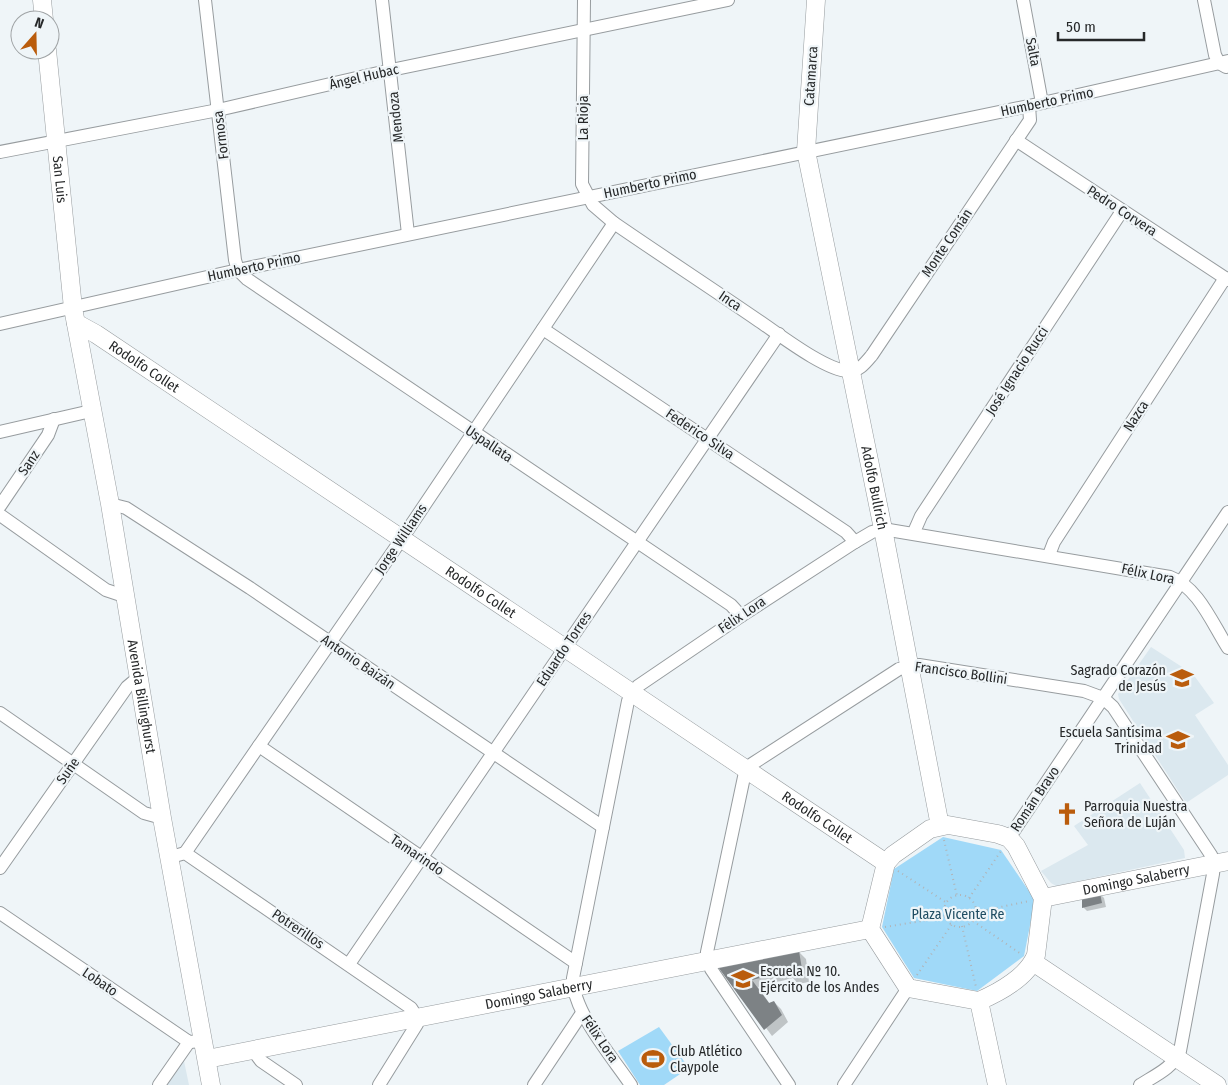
<svg xmlns="http://www.w3.org/2000/svg" width="1228" height="1085" viewBox="0 0 1228 1085" font-family="'Fira Sans Condensed',sans-serif">
<rect width="100%" height="100%" fill="#eff5f8"/>
<g fill="#dbe8ef">
<polygon points="1151,647 1193,674 1214,703 1195,715 1228,765 1228,775 1186,803 1119,699 1118,694"/>
<polygon points="1140,783 1184,850 1185,858 1056,886 1051,883 1041,871 1088,845 1074,826"/>
<polygon points="184,1061 189,1085 166,1085 168,1081"/>
</g>
<g fill="#a0d9f8">
<polygon points="943,837 1001,850 1035,900 1024,956 977,991 914,978 882,927 894,869"/>
<polygon points="659,1027 689,1068 664,1085 640,1085 618,1051"/>
</g>
<g fill="#0003">
<polygon points="1100,894 1104,898 1106,907 1087,911 1083,907"/>
<polygon points="799,952 806,959 809,982 798,984 793,978 758,987 770,1004 774,1002 781,1009 788,1022 772,1036 721,967"/>
</g>
<g fill="#7d8285">
<polygon points="1100,893 1102,903 1082,908 1082,896"/>
<polygon points="799,951 803,975 790,977 789,971 752,980 769,1003 774,1001 782,1015 764,1030 718,967"/>
</g>
<g fill="none" stroke-linecap="round" stroke-linejoin="round">
<defs>
<g id="street">
<polyline points="205,0 235,260 238,270 247,279 731,605 741,616"/>
<polyline points="382,0 408,234"/>
<path d="M584 0 582 184 593 205 614 223C662 256 711 288 759 321 780 335 825 370 848 371 859 372 866 362 872 355L1030 120 1029 106"/>
<polyline points="1023,0 1042,103"/>
<polyline points="1204,0 1215,55 1219,63 1226,67"/>
<polyline points="1016,140 1228,280"/>
<polyline points="0,152 218,110 391,70 728,0"/>
<polyline points="0,324 238,270 1038,104 1228,61"/>
<polyline points="543,329 846,532 855,542"/>
<polyline points="0,432 91,411"/>
<polyline points="110,504 126,508 250,588 603,827"/>
<polyline points="0,506 48,435 54,419"/>
<polyline points="0,515 106,590 124,596"/>
<polyline points="914,532 921,516 1122,211"/>
<polyline points="1049,555 1054,542 1225,278"/>
<polyline points="0,713 144,813 162,818"/>
<polyline points="259,746 576,963"/>
<polyline points="1009,838 1228,512"/>
<polyline points="185,853 403,537 614,223"/>
<polyline points="178,855 185,853 411,1008 418,1019 417,1024 379,1085"/>
<polyline points="0,868 127,687 139,677"/>
<polyline points="0,913 189,1042 203,1041"/>
<polyline points="349,964 779,334"/>
<polyline points="252,1049 261,1061 296,1085"/>
<polyline points="159,1085 189,1042"/>
<polyline points="534,1085 582,1013"/>
<path d="M631 1085C613 1058 572 1011 573 978L628 701 638 686 741 616 855 542 872 532 883 529 1170 577C1198 587 1212 623 1228 648"/>
<path d="M789 1085 711 969 707 952 744 777 752 764 899 669 919 665 1084 691 1103 698 1113 707 1211 855 1214 864 1213 874 1180 1051C1173 1068 1154 1076 1140 1085"/>
<polyline points="844,1085 908,988"/>
</g>
<g id="secondary">
<polyline points="42,0 44,20"/>
<path id="s1" d="M816 0 806 151 883 529 940 826"/>
<path id="s2" d="M47 50 73 308 110 504 162 818 211 1085"/>
<path id="s3" d="M76 323 96 334 886 863"/>
<path d="M948 825 998 834 1009 838 1016 846 1043 898 1036 955C1028 976 1000 992 979 1001L908 988 870 929 886 863 893 855 930 829Z"/>
<path id="s4" d="M1043 898 1228 861"/>
<polyline points="1033,962 1217,1085"/>
<polyline points="979,1001 997,1085"/>
<path id="s5" d="M207 1059 870 929"/>
</g>
</defs>
<use href="#street" stroke="#979c9f" stroke-width="14"/>
<use href="#secondary" stroke="#979c9f" stroke-width="19"/>
<g stroke="#b0b4b7" stroke-width="2" stroke-dasharray="1 4" stroke-linecap="butt">
<polyline points="944,840 957,896"/>
<polyline points="898,871 947,903"/>
<circle cx="960" cy="911" r="16"/>
<polyline points="969,898 1001,851"/>
<polyline points="977,912 1029,901"/>
<polyline points="973,921 1021,954"/>
<polyline points="962,926 976,987"/>
<polyline points="885,927 946,917"/>
<polyline points="917,975 952,924"/>
</g>
<use href="#street" stroke="#fff" stroke-width="12"/>
<use href="#secondary" stroke="#fff" stroke-width="18"/>
</g>
<defs>
<symbol id="school-bare" viewBox="-9 -9 18 18"><path d="M0-5L7-2L0 1L-7-2ZM-4 1L0 2.5L4 1V4Q0 6-4 4Z" fill="#ba5c0c" stroke="#eff5f8" stroke-width="2.5" paint-order="stroke"/></symbol>
<symbol id="church-bare" viewBox="-9 -9 18 18"><path d="M-1.2-6h2.4v3.5h3.3v2.4h-3.3V6h-2.4V-.1h-3.3v-2.4h3.3Z" fill="#ba5c0c" stroke="#eff5f8" stroke-width="2.5" paint-order="stroke"/></symbol>
<symbol id="stadium-bare" viewBox="-9 -9 18 18"><path d="M0-5a6.5 5 0 1 0 0 10a6.5 5 0 1 0 0-10ZM-3.5-1.8h7v3.6h-7Z" fill="#ba5c0c" stroke="#eff5f8" stroke-width="2.5" paint-order="stroke"/></symbol>
</defs>
<g fill-rule="evenodd">
<use href="#school-bare" x="1166" y="662" width="32" height="32"/>
<use href="#school-bare" x="1162" y="724" width="32" height="32"/>
<use href="#church-bare" x="1051" y="798" width="32" height="32"/>
<use href="#school-bare" x="727" y="963" width="32" height="32"/>
<use href="#stadium-bare" x="637" y="1043" width="32" height="32"/>
</g>
<g text-anchor="middle" dominant-baseline="central" stroke-width="4.5" stroke-linejoin="round" paint-order="stroke">
<g font-size="14" fill="#262829" stroke="#eff5f8">
<text transform="translate(1033 52) rotate(79)">Salta</text>
<text transform="translate(811 76) rotate(-86)">Catamarca</text>
<text transform="translate(364 77) rotate(-13)">Ángel Hubac</text>
<text transform="translate(1047 102) rotate(-12)">Humberto Primo</text>
<text transform="translate(396 117) rotate(-96)">Mendoza</text>
<text transform="translate(583 118) rotate(-90)">La Rioja</text>
<text transform="translate(221 135) rotate(-97)">Formosa</text>
<text stroke="none"><textPath href="#s2" startOffset="130">San Luis</textPath></text>
<text transform="translate(650 184) rotate(-12)">Humberto Primo</text>
<text transform="translate(1122 211) rotate(33)">Pedro Corvera</text>
<text transform="translate(947 243) rotate(-56)">Monte Comán</text>
<text transform="translate(254 267) rotate(-12)">Humberto Primo</text>
<text transform="translate(730 301) rotate(34)">Inca</text>
<text stroke="none"><textPath href="#s3" startOffset="81">Rodolfo Collet</textPath></text>
<text transform="translate(1017 371) rotate(-57)">José Ignacio Rucci</text>
<text transform="translate(1136 416) rotate(-57)">Nazca</text>
<text transform="translate(700 434) rotate(34)">Federico Silva</text>
<text transform="translate(489 444) rotate(34)">Uspallata</text>
<text transform="translate(29 463) rotate(-56)">Sanz</text>
<text stroke="none"><textPath href="#s1" startOffset="495">Adolfo Bullrich</textPath></text>
<text transform="translate(401 539) rotate(-56)">Jorge Williams</text>
<text transform="translate(1148 574) rotate(12)">Félix Lora</text>
<text stroke="none"><textPath href="#s3" startOffset="486">Rodolfo Collet</textPath></text>
<text transform="translate(742 615) rotate(-34)">Félix Lora</text>
<text transform="translate(564 649) rotate(-56)">Eduardo Torres</text>
<text transform="translate(358 662) rotate(34)">Antonio Baizán</text>
<text transform="translate(961 673) rotate(8)">Francisco Bollini</text>
<text stroke="none"><textPath href="#s2" startOffset="654">Avenida Billinghurst</textPath></text>
<text transform="translate(68 771) rotate(-55)">Suñe</text>
<text transform="translate(1035 799) rotate(-56)">Román Bravo</text>
<text stroke="none"><textPath href="#s3" startOffset="891">Rodolfo Collet</textPath></text>
<text transform="translate(417 855) rotate(34)">Tamarindo</text>
<text stroke="none"><textPath href="#s4" startOffset="95">Domingo Salaberry</textPath></text>
<text transform="translate(298 929) rotate(34)">Potrerillos</text>
<text transform="translate(100 982) rotate(34)">Lobato</text>
<text stroke="none"><textPath href="#s5" startOffset="338">Domingo Salaberry</textPath></text>
<text transform="translate(600 1039) rotate(56)">Félix Lora</text>
</g>
<g font-size="14" fill="#262829" stroke="#eff5f8" text-anchor="start">
<text x="1166" y="670" text-anchor="end">Sagrado Corazón<tspan x="1166" dy="16">de Jesús</tspan></text>
<text x="1162" y="732" text-anchor="end">Escuela Santísima<tspan x="1162" dy="16">Trinidad</tspan></text>
<text x="1084" y="806">Parroquia Nuestra<tspan x="1084" dy="16">Señora de Luján</tspan></text>
<text x="760" y="971">Escuela Nº 10.<tspan x="760" dy="16">Ejército de los Andes</tspan></text>
<text x="670" y="1051">Club Atlético<tspan x="670" dy="16">Claypole</tspan></text>
</g>
<g font-size="14" fill="#1f4d63" stroke="#eff5f8">
<text x="958" y="914">Plaza Vicente Re</text>
</g>
</g>
<g transform="translate(35 35) rotate(20)"><circle r="24" fill="#eff5f8" stroke="#9fa3a5"/>
<path d="M0-4L9 19L0 12L-9 19Z" fill="#ba5c0c"/>
<text y="-8" font-size="14" font-weight="bold" text-anchor="middle" fill="#262829">N</text>
</g>
<path d="M1058 32v8h86v-8" fill="none" stroke="#262829" stroke-width="2.5"/>
<text x="1066" y="32" font-size="15" fill="#262829" stroke="#eff5f8" stroke-width="4" paint-order="stroke">50 m</text>
</svg>
